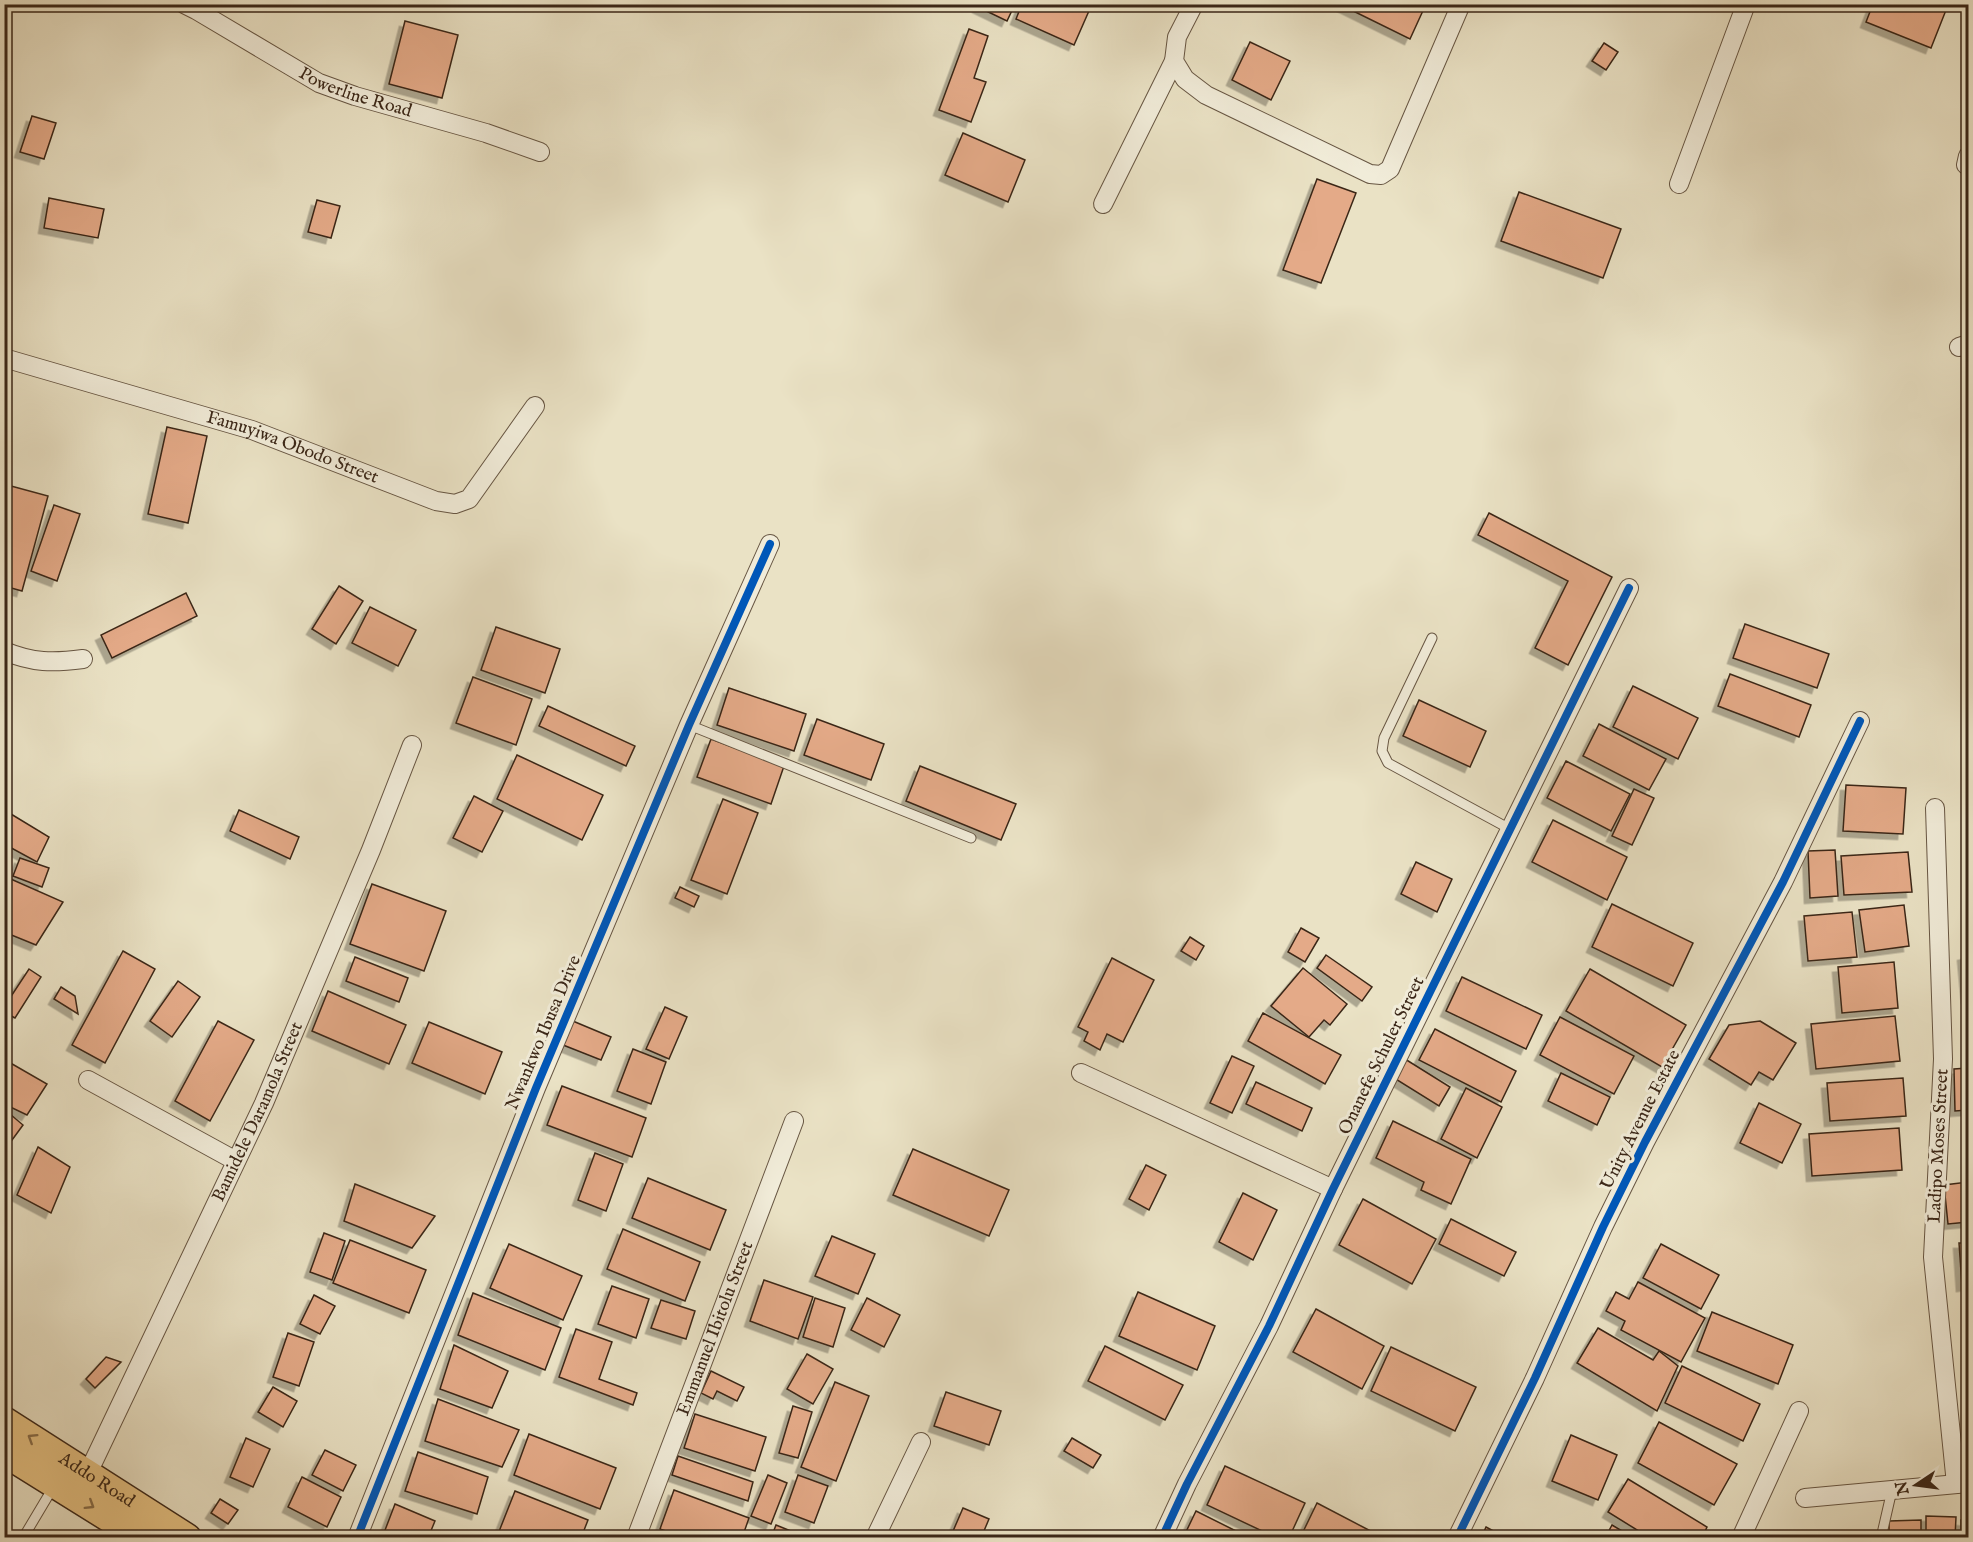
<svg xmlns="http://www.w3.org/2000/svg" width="1973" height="1542" viewBox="0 0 1973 1542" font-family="'IM FELL English',serif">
<defs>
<filter id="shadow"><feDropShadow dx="-5.5" dy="5.5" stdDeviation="0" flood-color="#0004"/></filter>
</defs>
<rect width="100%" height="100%" fill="#eae2c5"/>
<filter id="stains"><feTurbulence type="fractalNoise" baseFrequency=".00333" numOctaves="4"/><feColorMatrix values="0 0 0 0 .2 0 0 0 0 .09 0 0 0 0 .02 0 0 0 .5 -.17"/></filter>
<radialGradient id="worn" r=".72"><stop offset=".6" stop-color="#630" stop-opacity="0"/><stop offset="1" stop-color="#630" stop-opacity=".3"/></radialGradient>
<g fill="#e4aa88" stroke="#3b2718" stroke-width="1.5" filter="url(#shadow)">
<polygon points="979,4 1015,4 1007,21 978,7"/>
<polygon points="1022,4 1092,4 1074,45 1016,19"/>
<polygon points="1339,4 1426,4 1410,39"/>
<polygon points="1873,4 1947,4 1948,5 1931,48 1866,22"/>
<polygon points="405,21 458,35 442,98 389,84"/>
<polygon points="969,29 988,36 974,78 986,82 971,122 939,110"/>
<polygon points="1250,42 1290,61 1271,100 1232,80"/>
<polygon points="1604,43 1618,52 1606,70 1592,61"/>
<polygon points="32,116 56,123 44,159 20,152"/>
<polygon points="963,133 1025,160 1008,202 945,175"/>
<polygon points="1317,179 1356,193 1321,283 1283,270"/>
<polygon points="1519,192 1621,229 1603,278 1501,241"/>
<polygon points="49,198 104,209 98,238 44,228"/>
<polygon points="317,200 340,206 331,238 308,232"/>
<polygon points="167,427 207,436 188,523 148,514"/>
<polygon points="11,486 48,496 22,591 4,586 4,512"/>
<polygon points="54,505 80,514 57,581 31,571"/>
<polygon points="1489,513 1612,577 1568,665 1535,648 1568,581 1478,535"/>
<polygon points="339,586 363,601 336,644 312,629"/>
<polygon points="186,593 197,616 112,658 101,635"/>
<polygon points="370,607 416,630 398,666 352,643"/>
<polygon points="1745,624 1829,654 1817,688 1733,658"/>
<polygon points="496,627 560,649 545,693 481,670"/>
<polygon points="1730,674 1811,705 1799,737 1718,706"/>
<polygon points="473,677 532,699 516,745 456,723"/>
<polygon points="1633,686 1698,718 1678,759 1613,727"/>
<polygon points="729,688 806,714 794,751 717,725"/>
<polygon points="1419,700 1486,731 1470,767 1403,736"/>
<polygon points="548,706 635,746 626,766 539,726"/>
<polygon points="817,719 884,744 871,780 804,755"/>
<polygon points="1599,724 1666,759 1649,790 1583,756"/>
<polygon points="711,739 784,766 771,804 697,777"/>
<polygon points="517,755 603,795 582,840 497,799"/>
<polygon points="1566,761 1630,794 1611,831 1547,798"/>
<polygon points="920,766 1016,804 1001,840 906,801"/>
<polygon points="1846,785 1906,788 1903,834 1843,831"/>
<polygon points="1634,789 1654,798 1632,845 1612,836"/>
<polygon points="474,796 503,811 482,852 453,838"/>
<polygon points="723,799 758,813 727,894 691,880"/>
<polygon points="239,810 299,837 290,859 230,831"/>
<polygon points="6,811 49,837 37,862 4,844"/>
<polygon points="1553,820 1627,857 1607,900 1532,862"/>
<polygon points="1835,850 1838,896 1810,898 1808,851"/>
<polygon points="1908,852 1912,892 1844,895 1841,856"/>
<polygon points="20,858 49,868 42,887 13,876"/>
<polygon points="1416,862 1452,879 1437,912 1401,894"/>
<polygon points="4,876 63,902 36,945 4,932"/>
<polygon points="372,884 446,911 424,971 350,944"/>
<polygon points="680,887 699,896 694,907 675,898"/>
<polygon points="1612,904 1693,943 1673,986 1592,947"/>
<polygon points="1904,905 1909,946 1865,952 1859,910"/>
<polygon points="1852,912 1857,957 1808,961 1804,916"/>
<polygon points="1301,928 1319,938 1305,962 1288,952"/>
<polygon points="1190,937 1204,946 1196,960 1181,951"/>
<polygon points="123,951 155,969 105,1063 72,1045"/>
<polygon points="1968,954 1968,998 1967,998 1963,955"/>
<polygon points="1326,955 1372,987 1362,1001 1317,968"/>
<polygon points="355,957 408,978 399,1002 346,981"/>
<polygon points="1112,958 1154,980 1123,1042 1107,1034 1100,1050 1084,1041 1088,1032 1078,1027"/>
<polygon points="1894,962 1898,1008 1842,1013 1838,967"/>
<polygon points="1303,968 1347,1004 1330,1025 1324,1020 1309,1037 1271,1006"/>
<polygon points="29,969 41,977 15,1018 4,1012 4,1007"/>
<polygon points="1590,969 1686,1025 1662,1067 1566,1011"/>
<polygon points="1462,977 1542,1015 1526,1049 1446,1011"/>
<polygon points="178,981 200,997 172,1037 150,1021"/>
<polygon points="61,987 75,996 78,1014 54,999"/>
<polygon points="328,991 406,1025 389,1064 312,1031"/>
<polygon points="665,1007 687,1017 669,1059 646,1049"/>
<polygon points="1263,1013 1341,1055 1325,1084 1248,1041"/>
<polygon points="1895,1016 1900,1061 1816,1069 1811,1024"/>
<polygon points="1560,1017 1634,1056 1614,1094 1540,1055"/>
<polygon points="568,1019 611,1037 601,1060 558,1043"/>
<polygon points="218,1021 254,1040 210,1121 175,1101"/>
<polygon points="1760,1021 1796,1043 1773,1080 1759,1072 1751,1085 1709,1059 1729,1025"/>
<polygon points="429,1022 502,1052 485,1094 412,1063"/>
<polygon points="1435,1029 1516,1071 1501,1102 1419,1060"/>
<polygon points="633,1049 666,1062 651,1104 617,1091"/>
<polygon points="1232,1056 1254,1066 1232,1113 1210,1103"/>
<polygon points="1405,1059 1450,1087 1439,1106 1394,1078"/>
<polygon points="7,1061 47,1084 27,1115 4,1104 4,1067"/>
<polygon points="1968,1068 1968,1110 1955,1111 1954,1069"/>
<polygon points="1561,1073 1610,1097 1597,1125 1548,1101"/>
<polygon points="1903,1078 1906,1116 1830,1121 1827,1083"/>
<polygon points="1256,1082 1312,1108 1302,1131 1246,1104"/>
<polygon points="562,1086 646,1118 632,1157 547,1125"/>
<polygon points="1466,1088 1502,1107 1477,1158 1441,1139"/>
<polygon points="1759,1103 1801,1124 1782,1163 1740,1143"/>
<polygon points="4,1109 23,1125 4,1151"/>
<polygon points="1393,1121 1471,1159 1451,1204 1421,1190 1424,1182 1376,1158"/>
<polygon points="1899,1128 1902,1170 1812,1176 1809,1134"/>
<polygon points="38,1147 70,1167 51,1213 17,1195"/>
<polygon points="913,1149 1009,1190 989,1236 893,1195"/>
<polygon points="595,1153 623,1164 606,1211 578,1200"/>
<polygon points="1146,1165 1166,1175 1149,1210 1129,1199"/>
<polygon points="648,1178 726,1210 710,1250 632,1218"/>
<polygon points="1968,1182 1968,1222 1948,1224 1944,1185"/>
<polygon points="355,1184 435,1216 412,1248 344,1221"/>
<polygon points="1243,1193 1277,1210 1253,1260 1219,1242"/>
<polygon points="1363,1199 1436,1239 1412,1284 1339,1245"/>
<polygon points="1451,1219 1516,1252 1504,1276 1439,1244"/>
<polygon points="623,1229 700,1262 685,1301 607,1269"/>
<polygon points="324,1233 345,1241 332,1280 310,1272"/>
<polygon points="832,1236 875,1254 858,1294 815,1276"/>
<polygon points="350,1240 426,1270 409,1313 333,1283"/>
<polygon points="1959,1243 1968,1243 1968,1285 1962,1286"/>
<polygon points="509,1244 582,1276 563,1320 490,1288"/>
<polygon points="1661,1244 1719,1275 1701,1309 1643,1278"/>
<polygon points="764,1280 813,1297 798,1339 750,1321"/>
<polygon points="1638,1282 1705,1318 1681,1362 1621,1330 1625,1321 1606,1311 1616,1292 1629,1299"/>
<polygon points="612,1286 649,1299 636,1338 598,1324"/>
<polygon points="1138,1292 1215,1326 1197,1370 1119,1336"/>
<polygon points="473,1293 561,1328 545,1370 458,1335"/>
<polygon points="314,1295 335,1306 320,1334 300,1324"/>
<polygon points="815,1298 845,1308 833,1347 803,1337"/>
<polygon points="867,1298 900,1315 884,1347 851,1330"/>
<polygon points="661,1300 695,1311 686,1339 651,1328"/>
<polygon points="1316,1309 1384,1346 1362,1389 1293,1352"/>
<polygon points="1712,1312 1793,1345 1778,1384 1697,1351"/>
<polygon points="1598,1328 1653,1360 1659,1351 1678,1366 1657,1411 1577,1363"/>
<polygon points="576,1329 612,1342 599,1379 637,1393 633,1405 559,1377"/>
<polygon points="288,1333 314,1342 299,1386 273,1377"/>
<polygon points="454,1345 508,1371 492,1408 440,1389"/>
<polygon points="1105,1346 1183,1385 1165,1420 1088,1381"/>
<polygon points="1391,1347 1476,1387 1455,1431 1371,1391"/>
<polygon points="807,1354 833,1369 813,1404 787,1389"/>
<polygon points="106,1357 121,1362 95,1388 86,1379"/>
<polygon points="1682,1366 1760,1404 1743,1441 1665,1403"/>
<polygon points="711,1371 744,1387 737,1401 717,1391 713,1399 701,1393"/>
<polygon points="835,1382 869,1396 836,1481 801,1467"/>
<polygon points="273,1387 297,1401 283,1427 258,1412"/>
<polygon points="946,1392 1001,1411 989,1445 934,1426"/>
<polygon points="438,1399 519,1430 502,1467 425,1441"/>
<polygon points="793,1406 812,1412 798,1458 779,1453"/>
<polygon points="695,1414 766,1437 755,1471 684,1448"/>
<polygon points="1659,1422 1737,1464 1714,1505 1638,1463"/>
<polygon points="529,1434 616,1468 600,1509 514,1475"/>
<polygon points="1571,1435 1617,1455 1598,1500 1552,1481"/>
<polygon points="246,1438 270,1449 253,1487 230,1477"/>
<polygon points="1072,1438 1101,1455 1093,1468 1064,1451"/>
<polygon points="325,1450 356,1465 343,1491 312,1475"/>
<polygon points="418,1452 488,1477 477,1514 405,1491"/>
<polygon points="678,1456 753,1482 748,1501 672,1475"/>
<polygon points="1225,1466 1305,1503 1289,1538 1277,1538 1207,1505"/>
<polygon points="768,1475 787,1483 771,1524 751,1516"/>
<polygon points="798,1475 828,1486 814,1523 785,1512"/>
<polygon points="302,1477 341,1497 327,1527 288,1507"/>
<polygon points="1628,1479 1707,1527 1702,1538 1650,1538 1608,1512"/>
<polygon points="674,1490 749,1518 742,1538 686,1538 660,1529"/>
<polygon points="515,1491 588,1520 581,1538 508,1538 498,1534"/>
<polygon points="220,1499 238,1510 228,1524 211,1513"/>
<polygon points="1317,1503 1384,1538 1300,1538"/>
<polygon points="395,1504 435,1521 428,1538 382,1538"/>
<polygon points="963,1508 989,1519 981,1538 950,1538"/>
<polygon points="1196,1511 1250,1538 1183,1538"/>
<polygon points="1926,1516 1956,1517 1955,1538 1926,1538"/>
<polygon points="1921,1520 1921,1538 1889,1538 1889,1521"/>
<polygon points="1961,1520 1968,1521 1968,1538 1961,1538"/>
<polygon points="776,1525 808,1538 771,1538"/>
<polygon points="1612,1525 1634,1538 1605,1538"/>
<polygon points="1486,1527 1506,1538 1481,1538"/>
</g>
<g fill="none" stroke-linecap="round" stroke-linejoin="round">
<defs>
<g id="service">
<polyline points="1432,638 1384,738 1382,751 1388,763 1510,829"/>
<polyline points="689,725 971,838"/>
<polyline points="23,1538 54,1486"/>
<polyline points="1881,1538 1892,1490"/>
</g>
<g id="minor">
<path id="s1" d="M184 4 196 10 319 83 355 96 486 133 540 152"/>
<polyline points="1194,4 1177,37 1174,61 1185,79 1206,95 1370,174 1381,175 1390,169 1461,4"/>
<polyline points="1966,165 1968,156"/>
<polyline points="1679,184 1746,4"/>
<polyline points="1103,204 1174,61"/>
<polyline points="1959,347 1968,344"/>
<path id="s2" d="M4 358 252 430 436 501 455 504 469 499 535 406"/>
<path d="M4 651C33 663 53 663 83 659"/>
<polyline points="1935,808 1943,1059 1933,1257 1956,1484"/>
<polyline points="1081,1073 1333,1189"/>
<polyline points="88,1080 236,1161"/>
<path id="s3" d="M88 1473 264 1103 371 850 412 745"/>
<polyline points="1805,1498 1968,1483"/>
<polyline points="357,1538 536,1088 689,725 770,544"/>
<path id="s4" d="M636 1538 794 1121"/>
<polyline points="875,1538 921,1442"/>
<polyline points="1162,1538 1187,1484 1269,1326 1333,1189 1629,588"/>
<polyline points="1457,1538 1535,1378 1603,1227 1645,1142 1783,882 1860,721"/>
<polyline points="1741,1538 1799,1411"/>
</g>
<g id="primary">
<path id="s5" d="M4 1421 187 1538"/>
<polyline points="4,1452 142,1538"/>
</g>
</defs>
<use href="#service" stroke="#675643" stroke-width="11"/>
<use href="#minor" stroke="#675643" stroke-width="20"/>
<use href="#primary" stroke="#3b2718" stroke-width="31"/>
<use href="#service" stroke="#f1ecd9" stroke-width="9"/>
<use href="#minor" stroke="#f1ecd9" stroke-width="18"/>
<use href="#primary" stroke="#e5c182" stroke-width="28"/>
<defs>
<g id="cycleway">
<polyline points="357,1538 536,1088 689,725 770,544"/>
<polyline points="1162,1538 1187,1484 1269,1326 1333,1189 1629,588"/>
<polyline points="1457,1538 1535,1378 1603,1227 1645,1142 1783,882 1860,721"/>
</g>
</defs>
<use href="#cycleway" stroke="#f1ecd9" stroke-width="11"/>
<use href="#cycleway" stroke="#0057b8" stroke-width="8"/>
</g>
<defs><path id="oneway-chevron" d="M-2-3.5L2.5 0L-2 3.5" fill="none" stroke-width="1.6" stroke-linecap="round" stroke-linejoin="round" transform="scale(1.5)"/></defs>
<g stroke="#886c48">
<use href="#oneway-chevron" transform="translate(32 1438) rotate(-148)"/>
<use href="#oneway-chevron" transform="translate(90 1505) rotate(32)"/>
</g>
<g text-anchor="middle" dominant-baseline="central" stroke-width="6" stroke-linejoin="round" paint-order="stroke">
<g font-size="18" fill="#3b2718" stroke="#f1ecd9">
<text stroke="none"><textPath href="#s1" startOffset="194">Powerline Road</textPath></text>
<text stroke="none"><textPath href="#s2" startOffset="302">Famuyiwa Obodo Street</textPath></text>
<text transform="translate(544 1033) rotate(-67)">Nwankwo Ibusa Drive</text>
<text transform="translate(1382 1056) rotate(-64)">Onanefe Schuler Street</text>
<text stroke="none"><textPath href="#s3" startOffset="399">Bamidele Daramola Street</textPath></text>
<text transform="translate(1641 1120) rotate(-63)">Unity Avenue Estate</text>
<text transform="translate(1939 1146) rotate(-87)">Ladipo Moses Street</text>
<text stroke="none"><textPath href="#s4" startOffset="224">Emmanuel Ibitolu Street</textPath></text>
<text stroke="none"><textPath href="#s5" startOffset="110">Addo Road</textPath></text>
</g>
</g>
<rect width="1973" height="1542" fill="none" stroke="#eae2c5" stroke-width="24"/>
<rect x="6" y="6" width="1961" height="1530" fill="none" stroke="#3b2718" stroke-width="3"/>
<rect x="12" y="12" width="1949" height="1518" fill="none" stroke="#3b2718" stroke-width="1.5"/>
<g transform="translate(1916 1485) rotate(257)" stroke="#f1ecd9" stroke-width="4.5" paint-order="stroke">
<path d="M0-4.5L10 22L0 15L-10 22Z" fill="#3b2718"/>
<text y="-9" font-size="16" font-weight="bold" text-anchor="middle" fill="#3b2718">N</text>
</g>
<rect width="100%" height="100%" filter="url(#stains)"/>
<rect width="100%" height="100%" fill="url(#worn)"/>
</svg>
